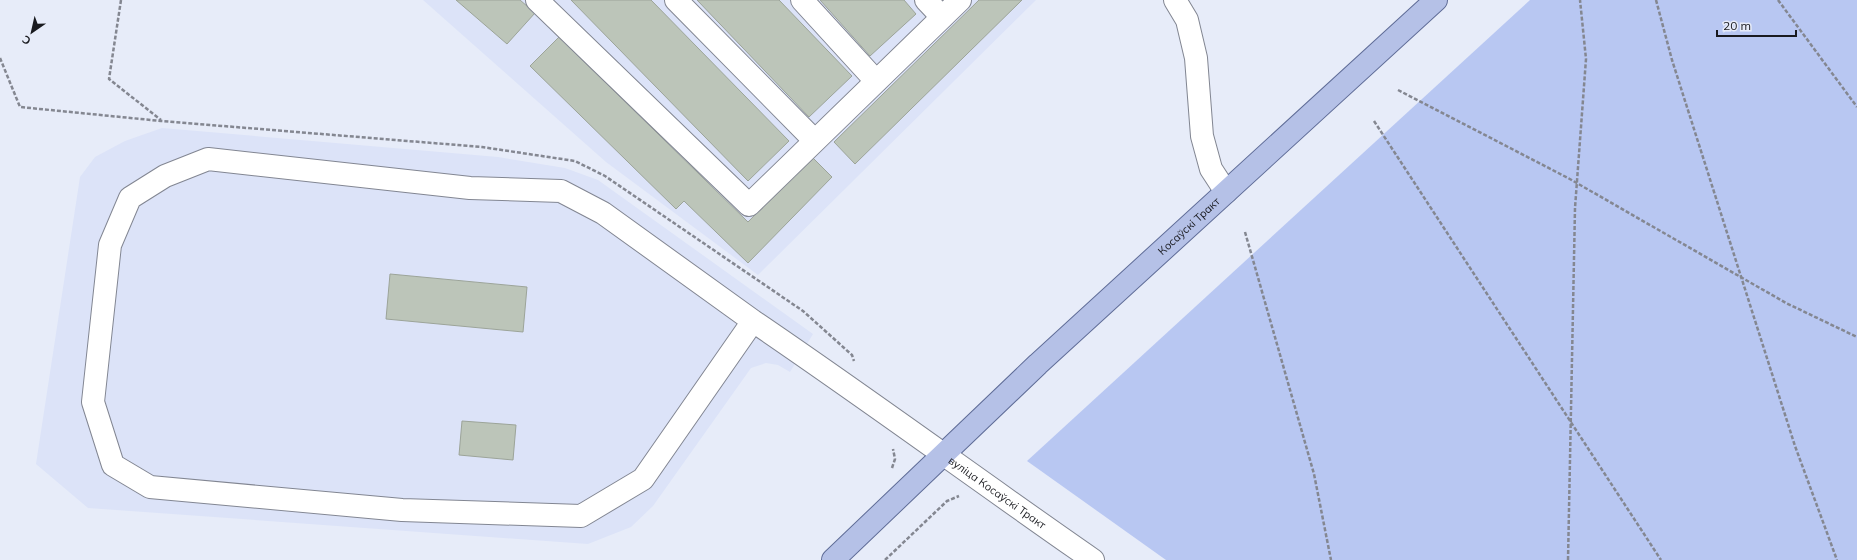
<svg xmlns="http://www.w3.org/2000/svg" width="1857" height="560" viewBox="0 0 1857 560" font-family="Mulish,sans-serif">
<rect width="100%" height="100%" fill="#e7ecf9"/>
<g fill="#dce3f8">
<polygon points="423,0 1036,0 758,275 606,162"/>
<polygon points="162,128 498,157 565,168 598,180 813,334 790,372 778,365 766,363 751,368 653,506 631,527 588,544 88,508 36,464 80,177 95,157 125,141"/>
</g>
<polygon fill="#b8c7f2" points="1530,0 1857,0 1857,560 1166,560 1027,461"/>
<g fill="#bcc5b9" stroke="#9ca499">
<polygon points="456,0 520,0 535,13 507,44"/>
<polygon points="571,0 651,0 789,141 748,181"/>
<polygon points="697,0 779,0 852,76 809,117"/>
<polygon points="820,0 904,0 916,14 870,56"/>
<polygon points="979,0 1022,0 855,164 834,142"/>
<polygon points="559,37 748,222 812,157 832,177 748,263 684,201 676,209 530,66"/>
<polygon points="390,274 527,287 523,332 386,319"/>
<polygon points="462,421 516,425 513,460 459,455"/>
</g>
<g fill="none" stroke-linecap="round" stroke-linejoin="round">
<defs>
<g id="minor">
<polyline points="537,0 749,205 960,0"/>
<polyline points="676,0 814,140"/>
<polyline points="802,0 876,81"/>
<polyline points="926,0 942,17"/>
<polyline points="1175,0 1187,20 1196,58 1202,136 1211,169 1226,192"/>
<path id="s1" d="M753 321 603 213 561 191 470 188 208 159 165 176 130 198 110 245 93 402 113 465 150 487 402 510 581 516 643 479 753 321C868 399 979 481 1093 560"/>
</g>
<g id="major">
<path id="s2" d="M833 560 1038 364 1436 0"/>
</g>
</defs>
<use href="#minor" stroke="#828692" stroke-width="24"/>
<use href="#major" stroke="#5f6c97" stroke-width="24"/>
<g stroke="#848791" stroke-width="2.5" stroke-dasharray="4 2" stroke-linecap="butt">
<polyline points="121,0 109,79 161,120"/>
<polyline points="1656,0 1672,60 1795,446 1837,560"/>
<polyline points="1778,0 1857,107"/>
<polyline points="0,58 20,107 161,121 482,147 575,161 605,176 803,311 852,355 854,361"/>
<polyline points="1398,90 1568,178 1786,303 1857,337"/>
<polyline points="1374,121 1661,560"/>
<polyline points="1245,232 1314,474 1331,560"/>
<polyline points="892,468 895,459 893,449"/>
<polyline points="885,560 947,501 959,496"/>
<polyline points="1568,560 1575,208 1586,59 1580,0"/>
</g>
<use href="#minor" stroke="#fff" stroke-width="22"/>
<use href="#major" stroke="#b5c1e7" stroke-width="22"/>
</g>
<g text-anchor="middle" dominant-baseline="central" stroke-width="3" stroke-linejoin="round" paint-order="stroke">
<g font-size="11" fill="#191a1f" stroke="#e7ecf9">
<text stroke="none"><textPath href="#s2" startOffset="488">Косаўскі Тракт</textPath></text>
<text stroke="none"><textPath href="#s1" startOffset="1988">вуліца Косаўскі Тракт</textPath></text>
</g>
</g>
<g transform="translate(32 32) rotate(214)" stroke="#e7ecf9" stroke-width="3" paint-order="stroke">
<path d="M0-3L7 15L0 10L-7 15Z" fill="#191a1f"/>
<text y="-6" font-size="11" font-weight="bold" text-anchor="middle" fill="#191a1f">С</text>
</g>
<path d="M1717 30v6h79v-6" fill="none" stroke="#191a1f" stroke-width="2"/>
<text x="1723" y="30" font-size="12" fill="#191a1f" stroke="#e7ecf9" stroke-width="3" paint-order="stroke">20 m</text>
</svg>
